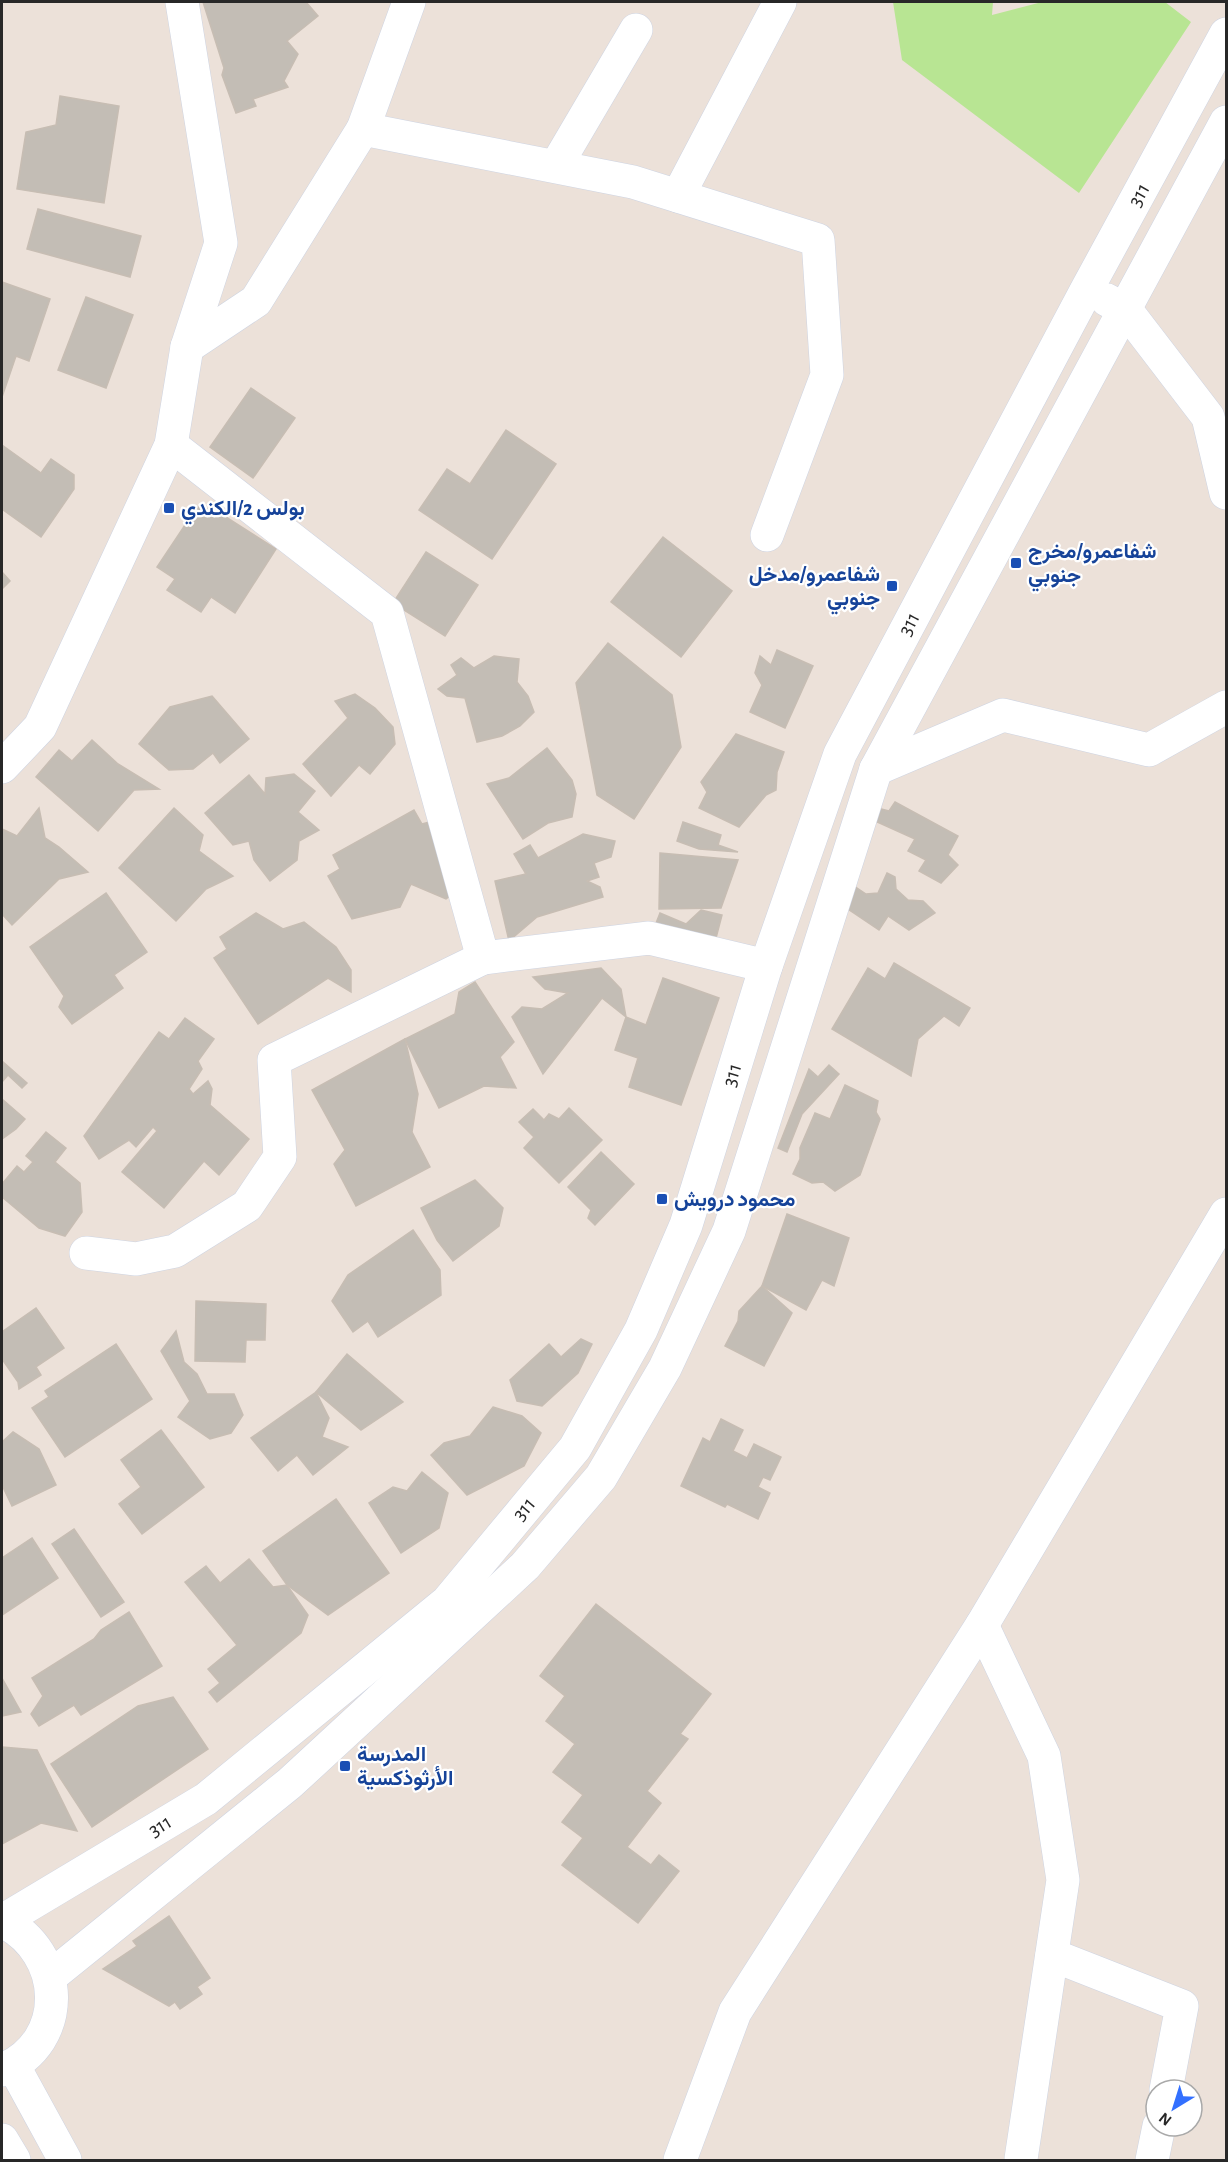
<svg xmlns="http://www.w3.org/2000/svg" width="1228" height="2162" viewBox="0 0 1228 2162" font-family="'Alegreya Sans',Vazirmatn,sans-serif">
<rect width="100%" height="100%" fill="#ece1d9"/>
<polygon fill="#b8e593" points="893,2 993,2 992,15 1042,2 1165,2 1191,22 1079,193 902,60"/>
<g fill="#c3bdb5" stroke="#c7bdb3" stroke-width="1.5">
<polygon points="203,2 306,2 318,16 287,41 298,54 284,81 288,87 253,99 256,106 236,113 222,75 224,68"/>
<polygon points="60,96 119,106 104,203 17,189 26,132 56,125"/>
<polygon points="38,209 141,236 130,277 27,249"/>
<polygon points="2,282 50,299 29,361 16,356 2,397"/>
<polygon points="86,297 133,315 106,388 58,370"/>
<polygon points="251,388 295,418 253,478 210,447"/>
<polygon points="506,430 556,464 492,559 419,510 447,469 470,484"/>
<polygon points="2,445 41,473 51,459 74,475 74,489 41,537 2,509"/>
<polygon points="197,507 215,510 276,549 235,613 211,597 201,612 167,590 175,579 157,567"/>
<polygon points="663,537 732,591 681,657 611,602"/>
<polygon points="426,552 478,585 445,636 393,603"/>
<polygon points="2,572 10,581 2,589"/>
<polygon points="608,643 672,695 681,747 634,819 597,795 576,683"/>
<polygon points="777,650 813,666 785,728 750,712 762,685 755,673 760,656 771,665"/>
<polygon points="494,656 519,659 517,682 528,696 534,712 520,726 502,736 477,742 465,698 447,696 438,689 457,675 451,665 461,658 474,668"/>
<polygon points="355,694 375,708 393,727 395,744 370,774 359,765 331,796 303,764 348,718 335,701"/>
<polygon points="212,696 249,739 220,763 213,753 193,769 169,770 139,744 170,707"/>
<polygon points="736,734 784,752 777,772 776,790 766,795 739,827 699,808 707,792 701,782"/>
<polygon points="92,740 118,764 159,789 134,790 98,831 36,777 59,750 72,761"/>
<polygon points="547,748 572,780 576,794 572,817 548,823 523,839 487,784 509,778"/>
<polygon points="294,774 315,791 298,812 319,830 299,841 297,860 270,881 254,860 249,841 233,845 205,813 249,775 265,794 266,778"/>
<polygon points="895,802 958,836 948,855 958,865 941,883 919,871 926,860 908,851 915,839 873,820 877,808 889,811"/>
<polygon points="39,808 45,838 59,847 88,872 59,879 12,925 2,914 2,829 17,836"/>
<polygon points="174,808 203,835 199,851 233,876 206,889 176,921 119,868"/>
<polygon points="414,810 422,824 437,820 455,892 446,899 411,884 400,907 352,919 328,876 340,869 333,855"/>
<polygon points="683,822 721,835 718,845 738,852 699,849 677,841"/>
<polygon points="583,834 615,841 611,857 594,863 599,877 587,881 600,887 603,897 537,917 509,941 495,881 526,874 514,854 530,845 538,858"/>
<polygon points="660,853 738,860 721,908 659,909"/>
<polygon points="887,873 895,877 896,889 908,900 923,901 935,913 909,930 888,916 879,930 842,905 854,886 866,894 878,893"/>
<polygon points="106,893 147,952 114,975 123,988 72,1024 59,1007 64,996 30,947"/>
<polygon points="701,910 722,915 715,942 653,931 660,913 686,924"/>
<polygon points="256,913 283,929 304,922 336,947 351,970 351,992 328,978 258,1024 214,958 227,949 220,937"/>
<polygon points="894,963 970,1008 959,1026 944,1016 918,1039 911,1076 832,1029 868,968 885,979"/>
<polygon points="601,968 621,989 626,1017 602,998 543,1074 512,1017 522,1007 542,1009 568,993 545,989 533,977"/>
<polygon points="663,978 719,998 681,1105 629,1087 638,1058 615,1050 626,1017 646,1025"/>
<polygon points="475,982 514,1042 500,1057 516,1088 484,1086 439,1108 405,1039 455,1014 459,992"/>
<polygon points="185,1018 214,1039 198,1061 202,1069 189,1089 193,1094 208,1081 212,1089 210,1105 249,1139 219,1175 204,1161 164,1208 122,1172 157,1131 153,1127 136,1147 129,1140 99,1159 84,1136 159,1032 169,1039"/>
<polygon points="405,1039 418,1094 412,1132 430,1167 356,1206 334,1164 345,1150 312,1090"/>
<polygon points="2,1061 27,1083 22,1088 8,1075 2,1082"/>
<polygon points="829,1065 839,1074 802,1114 787,1152 778,1148 809,1069 818,1077"/>
<polygon points="845,1085 878,1101 876,1112 880,1119 860,1175 835,1191 823,1182 812,1183 793,1174 800,1159 800,1148 815,1113 830,1119"/>
<polygon points="2,1099 25,1119 16,1129 2,1139"/>
<polygon points="569,1108 602,1140 559,1183 524,1148 534,1137 519,1122 533,1109 544,1120 549,1114 559,1119"/>
<polygon points="46,1132 66,1148 55,1162 80,1183 82,1212 65,1236 39,1228 2,1197 2,1184 17,1166 24,1172 33,1162 26,1156"/>
<polygon points="601,1152 634,1184 595,1225 588,1218 591,1210 568,1187"/>
<polygon points="475,1180 503,1208 499,1226 453,1261 437,1240 421,1208"/>
<polygon points="787,1214 849,1238 834,1286 822,1280 806,1310 762,1286"/>
<polygon points="413,1230 440,1270 441,1295 378,1337 368,1321 353,1332 332,1301 348,1275"/>
<polygon points="762,1286 792,1313 764,1366 725,1346 738,1321 739,1311"/>
<polygon points="196,1301 266,1304 265,1340 246,1340 245,1362 195,1361"/>
<polygon points="36,1308 64,1348 36,1367 41,1375 19,1389 18,1382 2,1359 2,1332"/>
<polygon points="176,1331 184,1362 197,1374 207,1394 234,1394 243,1415 231,1433 210,1439 178,1417 190,1401 161,1351"/>
<polygon points="581,1339 592,1344 578,1373 542,1406 517,1401 510,1380 549,1344 561,1357"/>
<polygon points="116,1344 152,1399 65,1457 32,1408 49,1397 45,1391"/>
<polygon points="347,1354 403,1402 361,1430 316,1392"/>
<polygon points="316,1392 329,1418 322,1437 348,1447 313,1475 297,1455 278,1471 251,1438"/>
<polygon points="493,1407 522,1416 541,1433 524,1466 467,1495 431,1455 444,1443 470,1436"/>
<polygon points="721,1419 743,1430 733,1451 747,1458 754,1444 781,1457 770,1480 763,1477 758,1487 770,1493 758,1519 727,1504 725,1507 681,1486 703,1438 710,1442"/>
<polygon points="161,1430 204,1487 142,1534 119,1504 141,1487 121,1460"/>
<polygon points="13,1432 39,1449 56,1485 12,1506 2,1485 2,1442"/>
<polygon points="422,1472 448,1493 439,1528 401,1553 369,1503 393,1487 407,1491"/>
<polygon points="336,1499 389,1573 328,1615 287,1585 263,1551"/>
<polygon points="74,1529 124,1602 101,1617 52,1544"/>
<polygon points="32,1538 58,1578 2,1615 2,1558"/>
<polygon points="249,1559 273,1587 287,1585 308,1615 301,1633 217,1702 209,1692 220,1683 208,1669 237,1645 185,1582 206,1566 220,1583"/>
<polygon points="596,1604 711,1694 680,1734 688,1739 647,1791 661,1803 627,1847 651,1865 659,1855 679,1871 638,1923 562,1865 583,1838 562,1822 583,1795 553,1772 575,1744 546,1721 565,1696 540,1676"/>
<polygon points="129,1612 162,1666 81,1715 74,1705 39,1726 31,1714 43,1696 32,1678 94,1639 101,1630"/>
<polygon points="2,1678 21,1712 2,1716"/>
<polygon points="173,1697 208,1749 92,1827 51,1764 138,1706"/>
<polygon points="2,1747 37,1750 77,1831 41,1823 2,1844"/>
<polygon points="169,1916 210,1978 197,1987 202,1994 180,2009 175,2002 169,2006 103,1969 137,1946 133,1941"/>
</g>
<g fill="none" stroke-linecap="round" stroke-linejoin="round">
<defs>
<g id="minor">
<polyline points="363,129 633,182 818,240 827,375 767,535"/>
<polyline points="556,166 636,30"/>
<polyline points="678,196 780,2"/>
<polyline points="1107,300 1126,310 1208,417 1226,493"/>
<polyline points="187,347 256,301 363,129 409,2"/>
<polyline points="171,445 387,613 483,958 649,938 766,966"/>
<polyline points="2,767 40,727 171,445 187,347 221,243 182,2"/>
<polyline points="876,769 1003,715 1149,750 1226,707"/>
<polyline points="86,1253 136,1259 175,1251 247,1206 280,1157 274,1060 483,958"/>
<polyline points="982,1625 1044,1756 1063,1880 1021,2159"/>
<polyline points="2,1921 206,1799 447,1602 575,1448 641,1330 686,1225 766,966 840,754 1087,289 1226,34"/>
<path d="M2 1921C66 1952 70 2042 2 2070"/>
<polyline points="1052,1955 1182,2006 1166,2090"/>
<polyline points="50,1977 290,1783 525,1566 601,1477 665,1368 729,1231 876,769 1226,122"/>
<polyline points="13,2065 65,2160"/>
<polyline points="2,2140 14,2160"/>
<polyline points="680,2160 735,2012 982,1625 1226,1214"/>
<polyline points="1152,2160 1159,2126"/>
</g>
</defs>
<use href="#minor" stroke="#ced4e2" stroke-width="34"/>
<use href="#minor" stroke="#fff" stroke-width="33"/>
</g>
<g fill="#1a4fb4" stroke="#fff" stroke-width="2">
<rect x="163" y="502" width="12" height="12" rx="3"/>
<rect x="1010" y="557" width="12" height="12" rx="3"/>
<rect x="886" y="580" width="12" height="12" rx="3"/>
<rect x="656" y="1193" width="12" height="12" rx="3"/>
<rect x="339" y="1760" width="12" height="12" rx="3"/>
</g>
<g text-anchor="middle" dominant-baseline="central" stroke-width="4.5" stroke-linejoin="round" paint-order="stroke">
<g font-size="21" fill="#282828" stroke="#fff">
<text transform="translate(1139 195) rotate(-61)">311</text>
<text transform="translate(909 624) rotate(-62)">311</text>
<text transform="translate(732 1075) rotate(-73)">311</text>
<text transform="translate(524 1509) rotate(-50)">311</text>
<text transform="translate(160 1826) rotate(-31)">311</text>
</g>
<g font-size="21" font-weight="bold" fill="#164399" stroke="#fff" text-anchor="start">
<text x="181" y="508">بولس 2/الكندي</text>
<text x="1028" y="551">شفاعمرو/مخرج<tspan x="1028" dy="24">جنوبي</tspan></text>
<text x="880" y="574" text-anchor="end">شفاعمرو/مدخل<tspan x="880" dy="24">جنوبي</tspan></text>
<text x="674" y="1199">محمود درويش</text>
<text x="357" y="1754">المدرسة<tspan x="357" dy="24">الأرثوذكسية</tspan></text>
</g>
</g>
<rect width="1228" height="2162" fill="none" stroke="#282828" stroke-width="6"/>
<g transform="translate(1174 2108) rotate(218)"><circle r="28" fill="#ffffff" stroke="#a9a9a9" stroke-width="1.5"/>
<path d="M0-4.5L10 22L0 15L-10 22Z" fill="#3370ff"/>
<text y="-9" font-size="16" font-weight="bold" text-anchor="middle" fill="#282828">N</text>
</g>
</svg>
